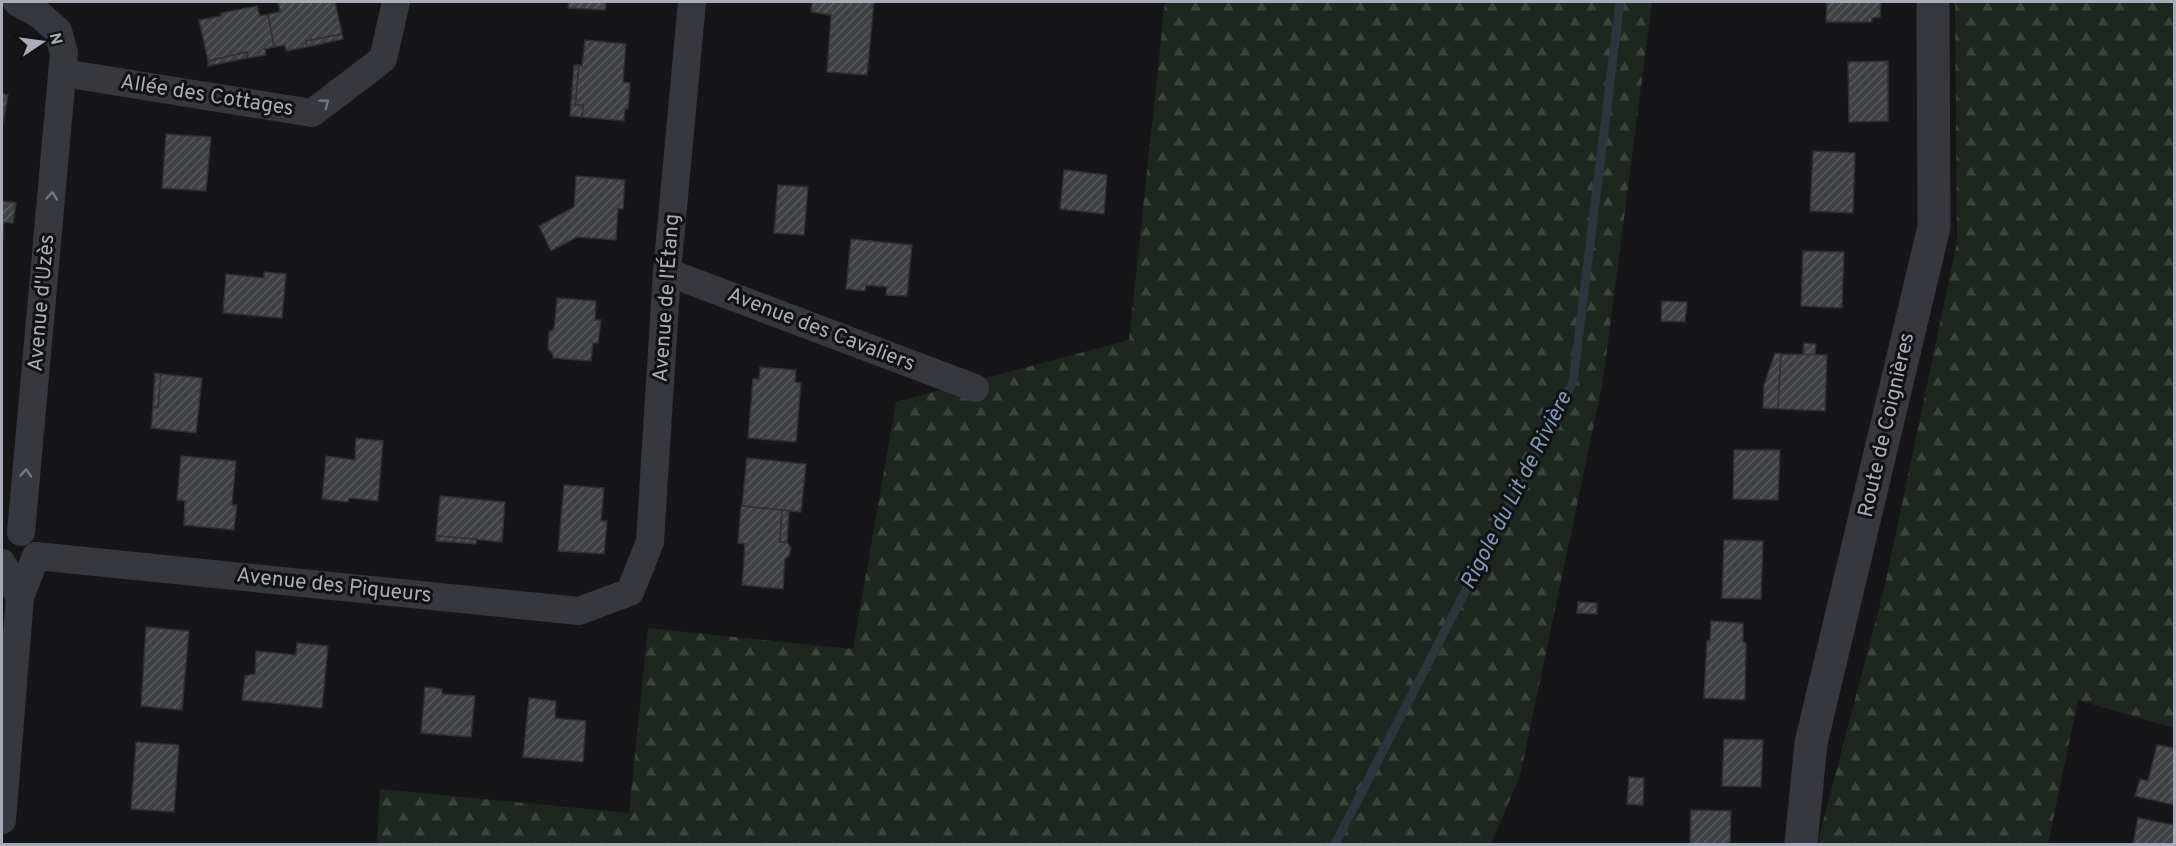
<svg xmlns="http://www.w3.org/2000/svg" width="2176" height="846" viewBox="0 0 2176 846" font-family="Overpass,sans-serif">
<defs>
<pattern id="forest-firs" width="22" height="20" patternUnits="userSpaceOnUse" patternTransform="scale(1.5)"><rect width="22" height="20" fill="#1e261f"/><path d="M5 1l3.5 6h-7zM16 11l3.5 6h-7z" fill="#3c433d"/></pattern>
<pattern id="building-hatch" width="6" height="6" patternUnits="userSpaceOnUse" patternTransform="scale(1.5)"><rect width="6" height="6" fill="#404145"/><path d="M-1 1l2-2M0 6l6-6M5 7l2-2" fill="none" stroke="#595a5e"/></pattern>
</defs>
<rect width="100%" height="100%" fill="#161618"/>
<g fill="url(#forest-firs)">
<polygon points="1165,2 1652,2 1603,381 1520,776 1491,844 377,844 380,789 629,813 648,628 853,649 896,402 1129,340"/>
<polygon points="1955,2 2174,2 2174,728 2078,700 2048,844 1820,844 1819,837 1885,585 1957,242"/>
</g>
<g fill="none" stroke-linecap="round" stroke-linejoin="round">
<polyline stroke="#2c353c" stroke-width="9" points="1335,844 1573,382 1620,2"/>
</g>
<g fill="url(#building-hatch)" stroke="#303034" stroke-width="1.5">
<polygon points="278,2 335,2 342,34 306,41 307,47 286,51 285,45 274,47 268,14 280,12"/>
<polygon points="569,2 606,2 605,10 568,8"/>
<polygon points="812,2 874,2 867,75 827,72 831,15 811,12"/>
<polygon points="1827,2 1881,2 1880,17 1872,18 1872,22 1826,22"/>
<polygon points="257,6 260,16 268,14 274,47 265,49 266,55 248,58 247,52 208,61 199,20 221,16 221,13"/>
<polygon points="342,34 343,39 307,47 306,41"/>
<polygon points="585,40 626,44 623,82 630,83 628,109 625,109 624,121 582,117 583,105 575,105 579,65 582,66"/>
<polygon points="247,52 248,58 208,66 208,61"/>
<polygon points="1888,61 1888,121 1849,122 1848,62"/>
<polygon points="574,65 579,65 575,105 583,105 582,117 570,116"/>
<polygon points="2,93 8,95 3,123 2,122"/>
<polygon points="166,134 211,137 206,191 162,188"/>
<polygon points="1813,151 1855,153 1853,213 1810,211"/>
<polygon points="1064,170 1107,175 1104,214 1060,209"/>
<polygon points="576,176 625,180 623,209 618,209 616,240 577,237 551,251 539,226 574,207"/>
<polygon points="778,185 808,187 804,235 774,233"/>
<polygon points="2,201 16,203 13,223 4,222 2,249"/>
<polygon points="851,239 912,245 907,296 886,295 887,287 866,285 865,291 846,289"/>
<polygon points="1803,251 1844,252 1842,308 1801,306"/>
<polygon points="264,272 286,274 282,318 223,313 226,274 264,278"/>
<polygon points="557,298 596,301 595,320 601,320 598,343 593,343 591,361 553,358 553,354 548,349 549,332 554,329"/>
<polygon points="1662,301 1687,302 1685,322 1661,321"/>
<polygon points="1804,343 1816,344 1815,355 1803,355"/>
<polygon points="1775,353 1781,354 1778,409 1763,408 1764,385"/>
<polygon points="1781,354 1827,355 1825,411 1778,409"/>
<polygon points="760,367 796,370 795,382 801,383 796,442 748,438 753,379 759,379"/>
<polygon points="155,373 161,374 158,408 153,407"/>
<polygon points="161,374 202,378 196,433 151,428 153,407 158,408"/>
<polygon points="356,438 383,441 378,501 349,498 348,502 322,499 326,456 355,460"/>
<polygon points="1734,450 1780,450 1778,500 1733,499"/>
<polygon points="181,456 236,461 232,505 237,505 234,530 184,525 185,501 177,500"/>
<polygon points="747,458 806,464 801,512 742,506"/>
<polygon points="564,485 604,488 601,521 607,521 604,554 558,551"/>
<polygon points="440,496 505,502 502,542 436,536"/>
<polygon points="741,506 782,510 780,542 787,542 791,548 789,556 785,559 783,589 742,585 745,544 738,543"/>
<polygon points="782,510 789,511 787,542 780,542"/>
<polygon points="436,536 477,539 476,544 436,541"/>
<polygon points="1724,540 1763,541 1761,599 1722,598"/>
<polygon points="1578,602 1597,603 1597,614 1577,613"/>
<polygon points="1711,621 1743,623 1743,642 1746,643 1745,700 1704,698 1707,641 1710,640"/>
<polygon points="146,627 189,631 182,710 141,706"/>
<polygon points="297,643 328,646 322,708 242,700 245,676 255,674 256,651 296,655"/>
<polygon points="425,687 442,689 442,694 475,696 471,737 421,733"/>
<polygon points="529,698 556,701 555,718 586,721 583,762 523,757"/>
<polygon points="1724,739 1763,740 1761,787 1722,786"/>
<polygon points="136,742 179,745 174,812 131,809"/>
<polygon points="2157,745 2174,748 2174,805 2135,796 2140,779 2148,781"/>
<polygon points="1629,777 1644,778 1643,805 1627,804"/>
<polygon points="1691,810 1731,811 1730,844 1690,844"/>
<polygon points="2138,818 2174,825 2174,844 2133,844"/>
</g>
<g fill="none" stroke-linecap="round" stroke-linejoin="round">
<g stroke="#37383d" stroke-width="28">
<polyline points="17,2 40,15 58,31 64,53 21,532"/>
<polyline points="63,73 312,113 383,59 396,2"/>
<polyline points="667,272 975,388"/>
<polyline points="36,556 579,611 630,592 650,542 667,272 692,2"/>
<polyline points="2,563 20,597 36,556"/>
<polyline points="2,820 20,597"/>
</g>
<polyline stroke="#37383d" stroke-width="33" points="1801,844 1811,743 1934,227 1933,2"/>
</g>
<defs><path id="oneway-chevron" d="M-2-3.5L2.5 0L-2 3.5" fill="none" stroke-width="1.6" stroke-linecap="round" stroke-linejoin="round" transform="scale(1.5)"/></defs>
<g stroke="#757881">
<use href="#oneway-chevron" transform="translate(325 103) rotate(-37)"/>
<use href="#oneway-chevron" transform="translate(52 196) rotate(-85)"/>
<use href="#oneway-chevron" transform="translate(26 473) rotate(-85)"/>
</g>
<g text-anchor="middle" dominant-baseline="central" stroke-width="6" stroke-linejoin="round" paint-order="stroke">
<g font-size="21" fill="#a8adb8" stroke="#111113">
<text transform="translate(207 96) rotate(9)">Allée des Cottages</text>
<text transform="translate(667 298) rotate(-86)">Avenue de l'Étang</text>
<text transform="translate(42 303) rotate(-85)">Avenue d'Uzès</text>
<text transform="translate(821 330) rotate(21)">Avenue des Cavaliers</text>
<text transform="translate(1887 425) rotate(-77)">Route de Coignières</text>
<text transform="translate(334 586) rotate(6)">Avenue des Piqueurs</text>
</g>
<g font-size="22" font-style="italic" fill="#7f9bb3" stroke="#111113">
<text transform="translate(1517 491) rotate(-63)">Rigole du Lit de Rivière</text>
</g>
</g>
<rect width="2176" height="846" fill="none" stroke="#a8adb8" stroke-width="6"/>
<g transform="translate(42 42) rotate(77)" stroke="#111113" stroke-width="4.5" paint-order="stroke">
<path d="M0-4.5L10 22L0 15L-10 22Z" fill="#a8adb8"/>
<text y="-9" font-size="16" font-weight="bold" text-anchor="middle" fill="#a8adb8">N</text>
</g>
</svg>
